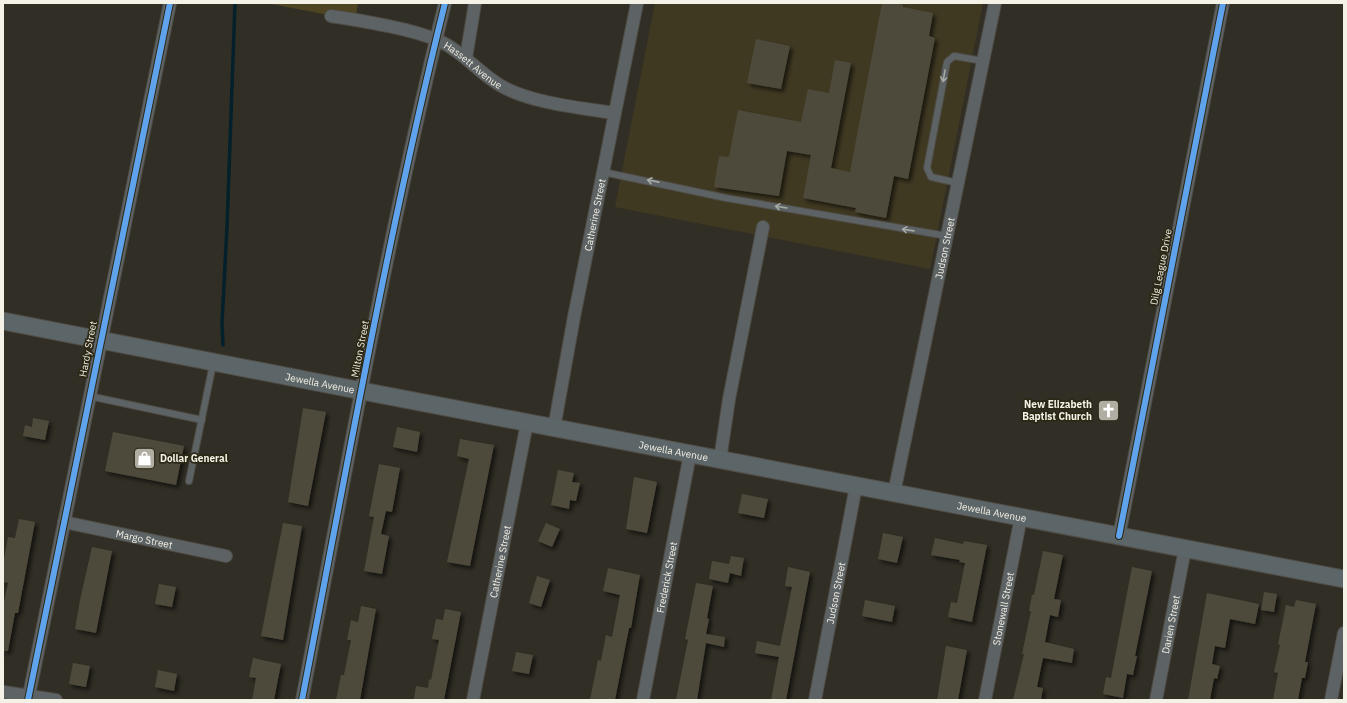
<svg xmlns="http://www.w3.org/2000/svg" width="1347" height="703" viewBox="0 0 1347 703" font-family="'IBM Plex Sans',sans-serif">
<defs>
<filter id="shadow"><feDropShadow dx="3" dy="3" stdDeviation="2" flood-color="#0009"/></filter>
</defs>
<rect width="100%" height="100%" fill="#312e25"/>
<polygon fill="#403922" points="655,3 983,3 930,269 615,207"/>
<polygon fill="#4e4421" points="266,3 358,3 355,20"/>
<g fill="none" stroke-linecap="round" stroke-linejoin="round">
<polyline stroke="#04202a" stroke-width="3.5" points="223,345 222,323 227,227 235,3"/>
</g>
<g fill="#4e4a3b" filter="url(#shadow)">
<polygon points="882,3 894,3 903,5 903,7 933,13 929,36 935,38 908,179 894,176 886,218 855,212 856,208 803,198 811,155 787,151 779,196 714,187 719,156 729,157 738,110 801,122 808,89 829,93 835,60 851,63 831,168 850,172"/>
<polygon points="756,39 790,46 781,89 747,83"/>
<polygon points="303,408 326,412 308,506 288,502"/>
<polygon points="33,418 49,421 45,440 23,436 25,425 32,427"/>
<polygon points="397,427 420,432 417,452 393,447"/>
<polygon points="113,432 184,446 176,485 105,471"/>
<polygon points="460,439 494,445 470,566 447,562 469,459 457,456"/>
<polygon points="379,464 400,468 392,512 386,511 381,534 389,536 382,574 364,571 374,517 369,516"/>
<polygon points="558,470 574,473 572,482 580,483 576,501 570,500 569,509 551,505"/>
<polygon points="634,477 657,482 647,533 626,529"/>
<polygon points="742,494 768,499 764,518 738,513"/>
<polygon points="19,519 35,522 18,613 15,613 8,651 3,651 3,606 8,583 3,582 3,564 8,537 15,538"/>
<polygon points="283,523 302,526 283,640 261,636"/>
<polygon points="546,523 560,529 552,547 538,541"/>
<polygon points="883,533 903,537 897,563 878,559"/>
<polygon points="935,538 963,544 964,541 987,545 972,622 948,617 951,602 957,603 965,563 959,562 960,560 931,555"/>
<polygon points="92,547 112,551 96,633 75,629 80,600"/>
<polygon points="1043,551 1063,555 1054,599 1061,600 1058,617 1050,615 1045,642 1074,649 1072,663 1043,658 1037,687 1043,688 1041,700 1013,700 1024,654 1022,654 1031,611 1029,611 1032,595 1034,595"/>
<polygon points="731,556 744,558 741,576 730,573 728,583 709,579 712,561 729,564"/>
<polygon points="788,567 810,572 786,700 771,700 779,657 755,653 757,641 780,646 792,587 785,586"/>
<polygon points="1132,567 1152,571 1135,656 1137,656 1133,675 1127,674 1123,698 1103,694 1106,677 1111,678"/>
<polygon points="608,568 640,575 631,628 629,628 615,700 590,700 598,660 601,661 606,635 612,637 620,595 603,591"/>
<polygon points="537,576 550,580 541,607 529,603"/>
<polygon points="696,583 713,586 707,618 709,619 706,634 725,637 724,647 706,643 697,700 676,700 688,640 685,639"/>
<polygon points="159,584 176,587 172,607 155,604"/>
<polygon points="1264,592 1277,594 1274,612 1261,610"/>
<polygon points="1207,593 1259,604 1255,624 1230,619 1225,648 1215,646 1212,664 1220,666 1217,679 1214,678 1210,700 1188,700"/>
<polygon points="865,600 895,606 892,622 862,616"/>
<polygon points="1296,600 1316,604 1305,662 1308,662 1305,678 1302,678 1298,700 1273,700 1278,673 1274,672 1280,645 1278,644 1286,605 1294,607"/>
<polygon points="361,606 376,609 360,700 336,700 341,675 344,675 351,640 347,640 351,620 358,622"/>
<polygon points="445,609 461,612 444,700 414,699 416,686 428,688 429,679 431,680 439,640 432,639 436,619 443,620"/>
<polygon points="946,646 967,650 958,700 937,700"/>
<polygon points="516,652 533,655 529,674 512,671"/>
<polygon points="253,658 281,664 274,700 252,700 256,678 249,677"/>
<polygon points="73,663 90,666 86,687 69,684"/>
<polygon points="158,670 177,674 174,691 155,687"/>
</g>
<g fill="none" stroke-linecap="round" stroke-linejoin="round">
<defs>
<g id="service">
<polyline points="603,172 726,198 947,236"/>
<polyline points="958,183 931,177 927,168 947,62 954,56 983,61"/>
<polyline points="89,396 202,420"/>
<polyline points="189,481 213,364"/>
</g>
<g id="minor">
<path id="s1" d="M331 16C362 21 409 28 437 40 461 50 477 71 498 84 528 103 581 108 615 113"/>
<polyline points="466,58 475,3"/>
<path id="s2" d="M554 428 574 317 637 3"/>
<polyline points="720,460 729,399 763,227"/>
<path id="s3" d="M894 493 995 3"/>
<path id="s4" d="M64 522 226 556"/>
<polyline points="1119,536 1223,3"/>
<polyline points="3,692 56,700"/>
<polyline points="28,700 170,3"/>
<path d="M302 700C347 467 388 233 445 3"/>
<path id="s5" d="M473 700 527 423"/>
<path id="s6" d="M643 700 690 454"/>
<path id="s7" d="M815 700 856 486"/>
<path id="s8" d="M985 700 1021 517"/>
<path id="s9" d="M1156 700 1185 549"/>
<polyline points="1331,700 1344,633"/>
</g>
<g id="secondary">
<path id="s10" d="M3 321 362 391 1344 579"/>
</g>
</defs>
<use href="#service" stroke="#4f4c45" stroke-width="8"/>
<use href="#minor" stroke="#4f4c45" stroke-width="14"/>
<use href="#secondary" stroke="#4f4c45" stroke-width="19"/>
<use href="#service" stroke="#5d6365" stroke-width="6"/>
<use href="#minor" stroke="#5d6365" stroke-width="12"/>
<use href="#secondary" stroke="#5c6567" stroke-width="17"/>
<defs>
<g id="cycleway">
<polyline points="1119,536 1223,3"/>
<polyline points="28,700 170,3"/>
<path d="M302 700C347 467 388 233 445 3"/>
</g>
</defs>
<use href="#cycleway" stroke="#2c2816" stroke-width="8"/>
<use href="#cycleway" stroke="#60a3ed" stroke-width="6"/>
</g>
<defs><path id="oneway-shaft" d="M-6 0H5M1.5-3L5.5 0L1.5 3" fill="none" stroke-width="1.6" stroke-linecap="round" stroke-linejoin="round"/></defs>
<g stroke="#a8aaa6">
<use href="#oneway-shaft" transform="translate(944 76) rotate(100)"/>
<use href="#oneway-shaft" transform="translate(653 181) rotate(-169)"/>
<use href="#oneway-shaft" transform="translate(781 207) rotate(-171)"/>
<use href="#oneway-shaft" transform="translate(908 230) rotate(-172)"/>
</g>
<defs>
<symbol id="church-square" viewBox="-11 -11 22 22"><rect x="-9" y="-9" width="18" height="18" rx="4" fill="#b0ada2" stroke="#2c2816"/><path d="M-1.2-6h2.4v3.5h3.3v2.4h-3.3V6h-2.4V-.1h-3.3v-2.4h3.3Z" fill="#fff"/></symbol>
<symbol id="shop-square" viewBox="-11 -11 22 22"><rect x="-9" y="-9" width="18" height="18" rx="4" fill="#b0ada2" stroke="#2c2816"/><path d="M-5-2.5h2.3a2.7 3.5 0 0 1 5.4 0H5L5.5 6h-11ZM-1.5-2.5h3a1.5 2.3 0 0 0-3 0Z" fill="#fff"/></symbol>
</defs>
<g fill-rule="evenodd">
<use href="#church-square" x="1096" y="398" width="25" height="25"/>
<use href="#shop-square" x="132" y="446" width="25" height="25"/>
</g>
<g text-anchor="middle" dominant-baseline="central" stroke-width="3.5" stroke-linejoin="round" paint-order="stroke">
<g font-size="10" fill="#f4f1e6" stroke="#2c2816">
<text stroke="none"><textPath href="#s1" startOffset="153">Hassett Avenue</textPath></text>
<text stroke="none"><textPath href="#s2" startOffset="217">Catherine Street</textPath></text>
<text stroke="none"><textPath href="#s3" startOffset="250">Judson Street</textPath></text>
<text transform="translate(1161 267) rotate(-79)">Dilg League Drive</text>
<text transform="translate(88 349) rotate(-79)">Hardy Street</text>
<text transform="translate(360 349) rotate(-79)">Milton Street</text>
<text stroke="none"><textPath href="#s10" startOffset="323">Jewella Avenue</textPath></text>
<text stroke="none"><textPath href="#s10" startOffset="683">Jewella Avenue</textPath></text>
<text stroke="none"><textPath href="#s10" startOffset="1007">Jewella Avenue</textPath></text>
<text stroke="none"><textPath href="#s4" startOffset="82">Margo Street</textPath></text>
<text stroke="none"><textPath href="#s5" startOffset="141">Catherine Street</textPath></text>
<text stroke="none"><textPath href="#s6" startOffset="125">Frederick Street</textPath></text>
<text stroke="none"><textPath href="#s7" startOffset="109">Judson Street</textPath></text>
<text stroke="none"><textPath href="#s8" startOffset="93">Stonewall Street</textPath></text>
<text stroke="none"><textPath href="#s9" startOffset="77">Darien Street</textPath></text>
</g>
<g font-size="10" font-weight="bold" fill="#f4f1e6" stroke="#2c2816" text-anchor="end">
<text x="1092" y="404">New Elizabeth<tspan x="1092" dy="12">Baptist Church</tspan></text>
<text x="160" y="458" text-anchor="start">Dollar General</text>
</g>
</g>
<rect width="1347" height="703" fill="none" stroke="#f4f1e6" stroke-width="8"/>
</svg>
